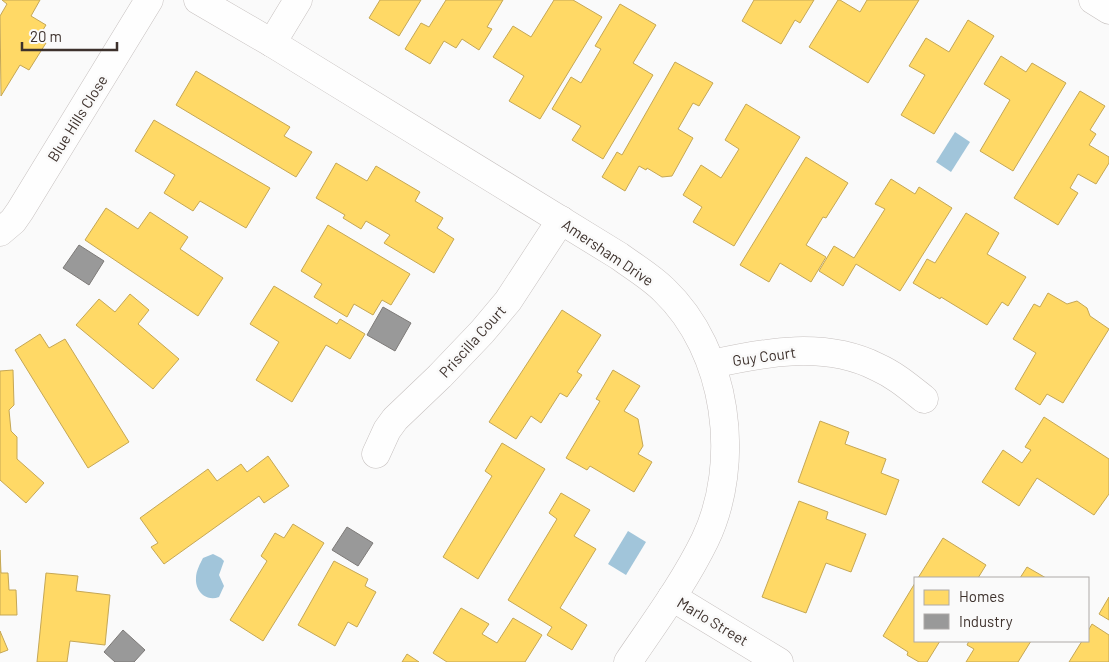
<svg xmlns="http://www.w3.org/2000/svg" width="1109" height="662" viewBox="0 0 1109 662" font-family="Barlow,sans-serif">
<rect width="100%" height="100%" fill="#fafafa"/>
<g fill="#a1c5da">
<polygon points="955,132 970,142 951,172 936,162"/>
<polygon points="628,531 646,542 626,575 608,564"/>
<path d="M213 554 221 558 224 561 219 575 224 586 219 597C206 602 195 591 196 578 196 571 200 564 203 558Z"/>
</g>
<g fill="#ffd966" stroke="#c5a755">
<polygon points="2,0 40,0 31,16 46,25 38,38 46,43 29,70 20,65 1,96 0,16 7,4"/>
<polygon points="380,0 421,0 399,36 369,18"/>
<polygon points="446,0 503,0 487,27 492,29 479,50 462,39 456,48 444,41 430,64 405,49 421,23 429,27"/>
<polygon points="554,0 573,0 602,17 540,119 509,101 524,76 493,57 513,26 531,37"/>
<polygon points="754,0 814,0 800,23 795,20 781,44 742,21"/>
<polygon points="838,0 840,0 860,12 867,0 919,0 868,83 809,47"/>
<polygon points="620,4 656,25 633,63 653,75 603,159 572,140 581,126 552,109 571,77 581,83 601,49 595,46"/>
<polygon points="968,20 994,36 934,134 901,115 925,75 909,66 926,38 949,52"/>
<polygon points="1001,56 1026,72 1032,63 1066,83 1013,171 980,151 1010,100 984,84"/>
<polygon points="675,62 713,83 699,106 693,103 678,129 693,138 672,176 662,177 647,168 646,170 639,166 625,191 602,177 617,152 622,155"/>
<polygon points="196,71 290,127 284,136 312,152 296,177 176,105"/>
<polygon points="1080,91 1105,106 1090,130 1096,134 1089,145 1109,157 1109,163 1096,184 1078,174 1070,188 1078,193 1058,225 1014,198"/>
<polygon points="746,104 800,137 734,246 693,222 702,207 683,195 701,165 721,178 739,149 725,140"/>
<polygon points="154,120 270,188 246,228 200,201 193,211 164,193 175,175 135,151"/>
<polygon points="806,157 848,183 826,218 823,217 806,245 826,257 811,282 780,263 769,282 740,265"/>
<polygon points="336,163 367,181 376,166 420,192 415,201 443,218 437,228 454,239 434,273 384,243 390,235 366,221 361,229 343,218 345,215 316,198"/>
<polygon points="891,179 915,194 919,187 952,208 900,291 856,264 843,286 819,271 834,246 854,258 885,209 875,204"/>
<polygon points="106,208 138,229 150,212 188,237 180,249 223,278 198,316 85,240"/>
<polygon points="966,213 999,233 987,254 1026,277 1008,306 1002,302 987,325 941,297 940,299 913,283 927,259 935,263"/>
<polygon points="328,225 410,274 391,305 382,300 373,315 354,304 347,317 314,297 322,284 301,271"/>
<polygon points="274,286 337,324 340,319 365,334 350,359 326,345 292,402 256,380 279,342 250,324"/>
<polygon points="1048,293 1067,304 1077,301 1087,308 1090,316 1109,329 1063,403 1047,394 1040,405 1015,389 1036,353 1013,339 1034,304 1040,307"/>
<polygon points="130,294 149,310 138,324 179,359 153,389 76,325 99,299 115,312"/>
<polygon points="562,310 601,335 577,372 582,375 567,397 560,393 541,423 531,416 516,439 489,422"/>
<polygon points="40,334 49,348 65,339 129,442 88,468 15,350"/>
<polygon points="13,370 14,405 9,410 11,431 17,437 17,459 44,483 26,503 0,480 0,371"/>
<polygon points="613,370 640,386 624,411 638,419 643,446 638,454 652,462 634,492 590,466 587,470 566,458 600,401 596,399"/>
<polygon points="1044,417 1109,459 1109,494 1094,515 1037,478 1019,506 982,482 1003,450 1022,463 1031,450 1025,447"/>
<polygon points="820,421 849,432 845,444 886,459 881,473 899,480 886,515 798,482"/>
<polygon points="502,443 545,469 478,579 443,557 492,476 485,471"/>
<polygon points="268,456 289,486 264,503 259,496 164,564 151,547 158,543 140,518 208,469 217,481 241,464 247,472"/>
<polygon points="561,493 590,510 574,536 596,549 560,608 587,625 572,650 547,635 552,627 508,600 557,519 549,513"/>
<polygon points="799,501 828,512 826,519 866,534 851,572 826,563 806,613 762,597"/>
<polygon points="293,524 324,543 263,641 230,620 267,561 261,556 275,533 284,538"/>
<polygon points="943,538 986,565 978,578 918,578"/>
<polygon points="0,550 1,573 8,573 9,590 16,590 17,615 0,615"/>
<polygon points="334,561 368,579 365,586 376,592 357,627 348,622 335,646 298,625"/>
<polygon points="1027,567 1046,578 1020,578"/>
<polygon points="46,573 78,576 76,591 110,595 105,645 70,641 67,662 37,662"/>
<polygon points="915,583 915,641 940,641 927,662 919,662 907,655 908,652 883,636"/>
<polygon points="1109,597 1109,620 1099,614"/>
<polygon points="461,608 489,624 482,634 497,643 513,618 542,635 525,662 447,662 433,653"/>
<polygon points="1092,624 1109,635 1109,662 1069,662 1082,641 1088,641 1088,631"/>
<polygon points="0,631 8,650 0,653"/>
<polygon points="969,641 1031,641 1018,662 966,662 974,649 967,645"/>
<polygon points="407,654 419,662 402,662"/>
</g>
<g fill="#999" stroke="#7d7a78">
<polygon points="79,245 104,261 89,285 63,268"/>
<polygon points="383,307 411,323 395,351 367,335"/>
<polygon points="347,527 373,543 358,566 332,550"/>
<polygon points="123,630 145,650 134,662 115,662 104,652"/>
</g>
<g fill="none" stroke-linecap="round" stroke-linejoin="round">
<defs>
<g id="minor">
<path d="M198 0 272 43 619 256C634 267 651 277 664 290 728 351 742 463 705 540 684 583 655 622 628 662"/>
<polyline points="272,43 298,0"/>
<polyline points="0,232 13,221 20,211 149,0"/>
<path d="M712 364C766 352 825 341 877 367 895 375 909 387 924 399"/>
<polyline points="376,454 387,430 395,419 440,376 482,332 508,301 561,220"/>
<polyline points="672,597 779,662"/>
</g>
<polyline id="tertiary" points="1093,0 1109,10"/>
</defs>
<use href="#minor" stroke="#c6c0bf" stroke-width="29"/>
<use href="#tertiary" stroke="#c6c0bf" stroke-width="29"/>
<use href="#minor" stroke="#fefefe" stroke-width="28"/>
<use href="#tertiary" stroke="#fefefe" stroke-width="28"/>
</g>
<g text-anchor="middle" dominant-baseline="central" stroke-width="5" stroke-linejoin="round" paint-order="stroke">
<g font-size="15" fill="#3d312c" stroke="#fafafa">
<text transform="translate(77 118) rotate(-58)">Blue Hills Close</text>
<text transform="translate(608 252) rotate(34)">Amersham Drive</text>
<text transform="translate(472 341) rotate(-48)">Priscilla Court</text>
<text transform="translate(764 356) rotate(-8)">Guy Court</text>
<text transform="translate(713 621) rotate(31)">Marlo Street</text>
</g>
</g>
<rect x="914" y="577" width="175" height="65" fill="#fafafa" stroke="#aeaaa8"/>
<rect x="924" y="590" width="25" height="15" fill="#ffd966" stroke="#aeaaa8"/>
<text x="959" y="602" font-size="15" fill="#3d312c">Homes</text>
<rect x="924" y="614" width="25" height="15" fill="#999999" stroke="#aeaaa8"/>
<text x="959" y="627" font-size="15" fill="#3d312c">Industry</text>
<path d="M22 42v8h95v-8" fill="none" stroke="#3d312c" stroke-width="2.5"/>
<text x="30" y="42" font-size="15" fill="#3d312c" stroke="#fafafa" stroke-width="4" paint-order="stroke">20 m</text>
</svg>
